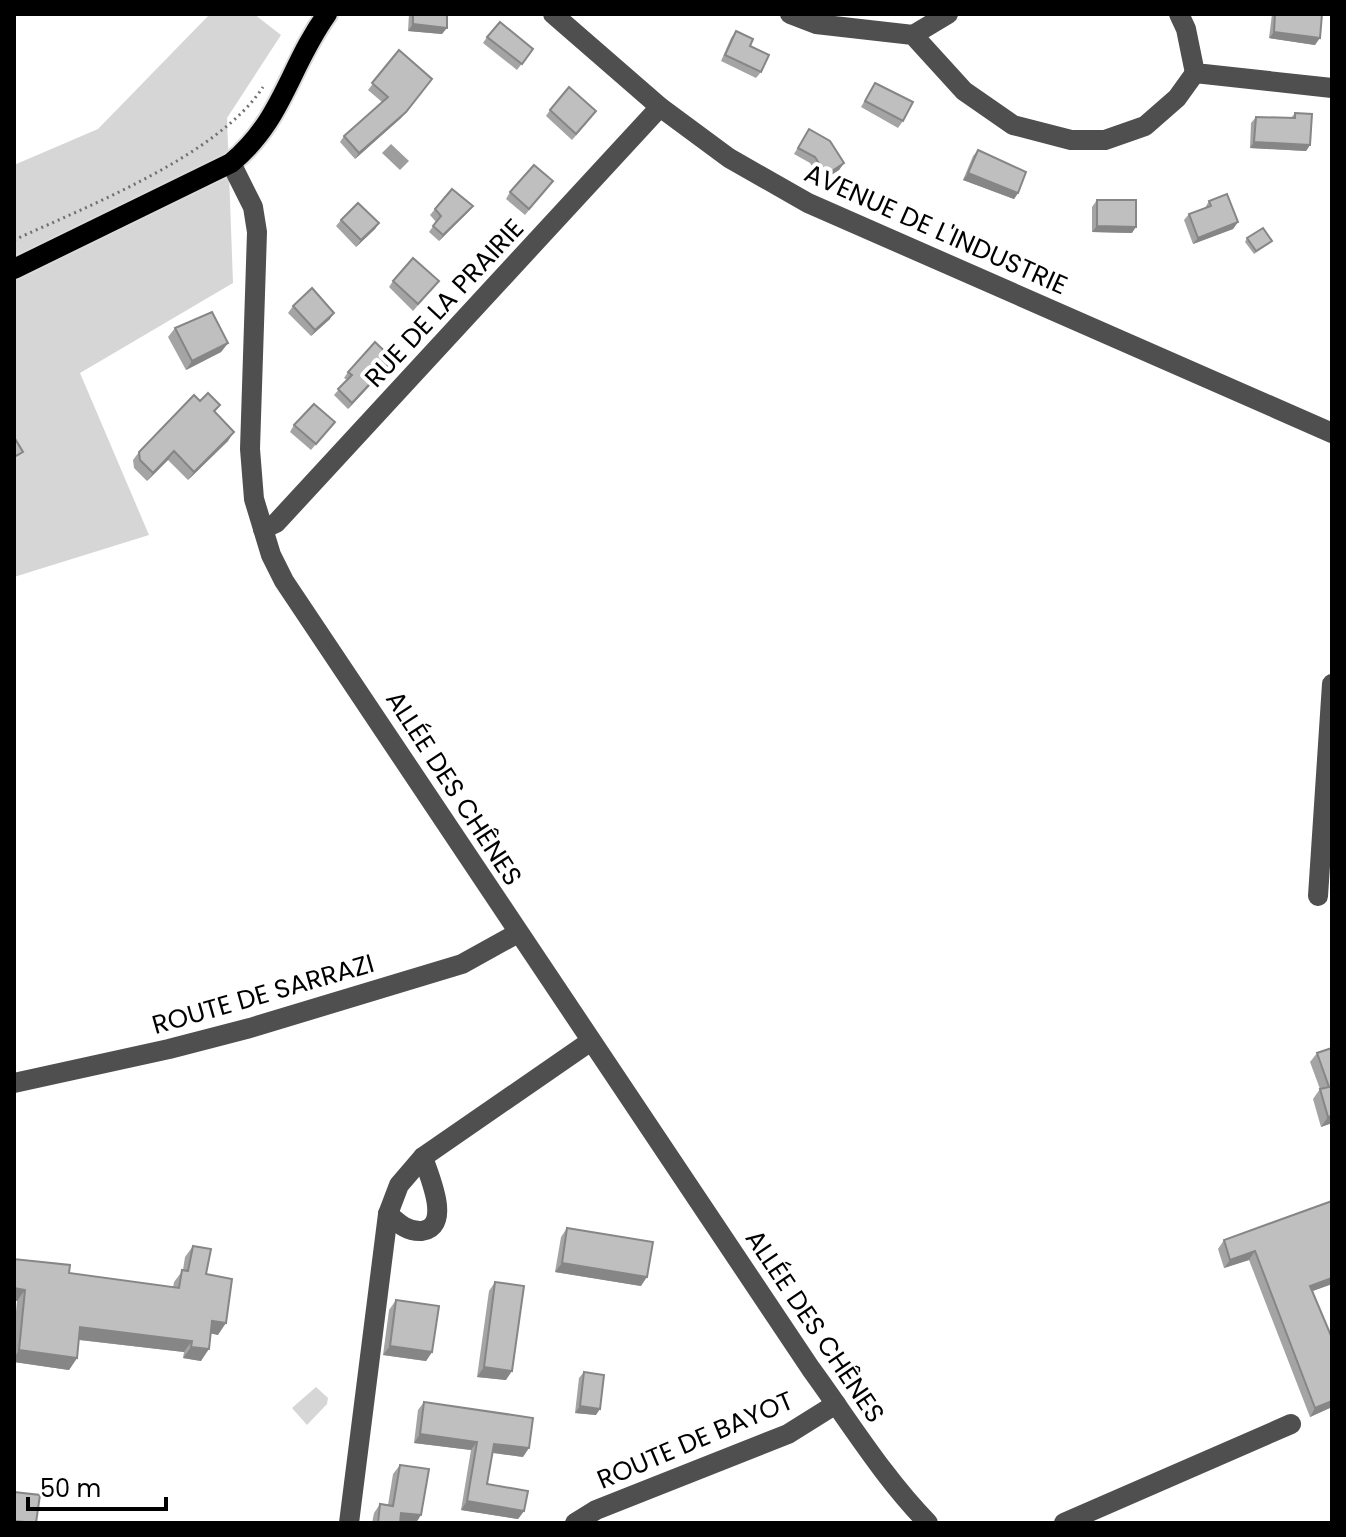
<svg xmlns="http://www.w3.org/2000/svg" width="1346" height="1537" viewBox="0 0 1346 1537" font-family="Poppins,sans-serif">
<rect width="100%" height="100%" fill="#fff"/>
<g fill="#d6d6d6">
<polygon points="210,14 254,14 281,35 227,118 233,283 80,373 149,535 14,577 14,165 98,129"/>
<polygon points="316,1387 328,1398 327,1404 307,1425 292,1408"/>
</g>
<polygon fill="#9d9d9d" points="391,144 409,161 400,170 382,153"/>
<g fill="none" stroke-linecap="round" stroke-linejoin="round">
<defs>
<path id="major" d="M14 269 231 163C283 120 289 67 327 14"/>
</defs>
<use href="#major" stroke="#dbdbdb" stroke-width="24"/>
<path stroke="#717171" stroke-width="3" stroke-dasharray="2 4" stroke-linecap="butt" d="M14 240C88 206 219 155 263 87"/>
<g stroke="#4f4f4f" stroke-width="20">
<polyline points="553,14 660,107 729,158 808,203 1332,433"/>
<polyline points="790,14 816,24 913,35 964,91 1013,125 1071,140 1105,140 1145,126 1177,98 1195,73"/>
<polyline points="1179,14 1186,29 1195,73 1332,88"/>
<polyline points="913,35 948,14"/>
<path d="M231 163 253 207 257 232 250 449 254 499 271 555 284 581 811 1369C849 1421 883 1477 928 1523"/>
<polyline points="263,529 276,523 660,107"/>
<polyline points="1318,896 1332,684"/>
<polyline points="14,1083 169,1049 250,1028 462,964 518,933"/>
<path d="M388 1214C398 1223 407 1232 422 1231 453 1226 428 1174 423 1157"/>
<polyline points="349,1523 388,1214 399,1185 423,1157 591,1041"/>
<polyline points="575,1523 596,1510 788,1434 836,1404"/>
<polyline points="1064,1523 1291,1424"/>
</g>
<use href="#major" stroke="#000" stroke-width="20"/>
</g>
<g fill="#a4a4a4">
<polygon points="409,14 447,14 442,34 408,31"/>
<polygon points="1272,14 1322,14 1315,45 1269,38"/>
<polygon points="736,31 750,46 761,72 756,78 721,61 731,38"/>
<polygon points="487,37 533,49 517,70 483,43"/>
<polygon points="399,50 401,118 355,159 340,142 344,136 382,102 368,90"/>
<polygon points="875,83 903,121 898,128 861,107"/>
<polygon points="550,110 592,117 572,140 546,116"/>
<polygon points="1295,113 1310,145 1306,151 1250,148 1251,123 1256,117 1291,118"/>
<polygon points="809,129 844,163 839,170 822,181 810,163 794,154"/>
<polygon points="978,150 1018,193 1014,199 963,180 973,156"/>
<polygon points="553,181 525,215 506,199 510,192"/>
<polygon points="1097,200 1132,233 1092,232 1092,207"/>
<polygon points="1209,201 1238,222 1233,229 1193,244 1184,220 1189,214 1205,208"/>
<polygon points="435,209 468,212 439,241 429,232 436,222 430,215"/>
<polygon points="341,220 379,223 375,229 356,247 336,226"/>
<polygon points="1247,238 1269,244 1254,254 1245,242"/>
<polygon points="393,281 434,287 413,311 389,287"/>
<polygon points="293,306 330,319 311,336 288,313"/>
<polygon points="175,328 228,343 221,352 186,370 168,337"/>
<polygon points="389,365 348,409 334,395 347,380 344,378 348,372"/>
<polygon points="200,401 220,405 215,412 228,441 188,480 168,460 147,481 134,468 133,460 139,452"/>
<polygon points="335,422 311,450 290,432 294,425"/>
<polygon points="1332,1048 1332,1123 1321,1127 1313,1099 1320,1089 1310,1062 1317,1053"/>
<polygon points="1332,1201 1332,1284 1313,1291 1332,1407 1310,1417 1249,1260 1224,1268 1218,1249 1224,1240"/>
<polygon points="567,1228 641,1286 555,1272 561,1237"/>
<polygon points="193,1246 206,1274 218,1335 211,1333 201,1361 183,1358 184,1352 79,1340 77,1358 69,1370 14,1362 14,1333 17,1301 14,1301 14,1259 69,1273 173,1288 174,1282 183,1270 185,1257"/>
<polygon points="495,1282 506,1380 477,1377 489,1291"/>
<polygon points="396,1300 432,1352 426,1361 383,1355 389,1310"/>
<polygon points="584,1372 596,1415 575,1413 579,1378"/>
<polygon points="424,1402 523,1457 492,1453 487,1484 524,1511 518,1519 461,1510 471,1450 414,1443 418,1410"/>
<polygon points="400,1465 416,1523 372,1523 374,1513 380,1504 388,1505 393,1474"/>
</g>
<g fill="#868686">
<polygon points="413,24 447,28 442,34 408,31"/>
<polygon points="1274,32 1320,38 1315,45 1269,38"/>
<polygon points="432,79 401,118 355,159 359,153"/>
<polygon points="1254,142 1310,145 1306,151 1250,148"/>
<polygon points="844,163 839,170 822,181 826,175"/>
<polygon points="968,173 1018,193 1014,199 963,180"/>
<polygon points="473,206 468,212 439,241 443,235"/>
<polygon points="1238,222 1233,229 1193,244 1198,238"/>
<polygon points="379,223 375,229 356,247 361,240"/>
<polygon points="1097,226 1136,227 1132,233 1092,232"/>
<polygon points="334,313 330,319 311,336 315,330"/>
<polygon points="228,343 221,352 186,370 192,361"/>
<polygon points="393,359 389,365 348,409 352,403"/>
<polygon points="234,432 228,441 188,480 194,472"/>
<polygon points="174,451 168,460 147,481 153,473"/>
<polygon points="1332,1116 1332,1123 1321,1127 1328,1117"/>
<polygon points="1255,1251 1249,1260 1224,1268 1230,1260"/>
<polygon points="562,1263 647,1277 641,1286 555,1272"/>
<polygon points="1332,1278 1332,1284 1304,1294 1310,1286"/>
<polygon points="14,1288 25,1290 17,1301 14,1301"/>
<polygon points="212,1321 226,1323 218,1335 204,1332"/>
<polygon points="80,1327 192,1341 184,1352 72,1339"/>
<polygon points="390,1346 432,1352 426,1361 383,1355"/>
<polygon points="191,1347 209,1349 201,1361 183,1358"/>
<polygon points="19,1350 77,1358 69,1370 14,1362 14,1358"/>
<polygon points="484,1367 512,1371 506,1380 477,1377"/>
<polygon points="1332,1401 1332,1407 1310,1417 1315,1408"/>
<polygon points="580,1406 600,1409 596,1415 575,1413"/>
<polygon points="420,1434 477,1442 471,1450 414,1443"/>
<polygon points="494,1444 529,1448 523,1457 488,1452"/>
<polygon points="467,1501 524,1511 518,1519 461,1510"/>
<polygon points="401,1513 421,1515 416,1523 395,1522"/>
</g>
<g fill="#bfbfbf" stroke="#868686" stroke-width="2">
<polygon points="413,14 447,14 447,28 413,24"/>
<polygon points="1275,14 1322,14 1320,38 1274,32"/>
<polygon points="500,22 533,49 522,64 487,37"/>
<polygon points="736,31 753,39 750,46 769,55 761,72 725,55"/>
<polygon points="399,50 432,79 406,112 359,153 344,136 388,97 372,83"/>
<polygon points="875,83 913,102 903,121 865,101"/>
<polygon points="569,87 596,111 576,134 550,110"/>
<polygon points="1295,113 1312,114 1310,145 1254,142 1256,117 1295,118"/>
<polygon points="809,129 830,141 844,163 826,175 815,157 798,148"/>
<polygon points="978,150 1026,172 1018,193 968,173"/>
<polygon points="534,165 553,181 529,209 510,192"/>
<polygon points="452,189 473,206 443,235 433,226 441,216 435,209"/>
<polygon points="1227,194 1238,222 1198,238 1189,214 1211,206 1209,201"/>
<polygon points="1097,200 1136,200 1136,227 1097,226"/>
<polygon points="358,203 379,223 361,240 341,220"/>
<polygon points="1263,228 1272,241 1256,251 1247,238"/>
<polygon points="413,258 439,281 418,304 393,281"/>
<polygon points="312,288 334,313 315,330 293,306"/>
<polygon points="212,312 228,343 192,361 175,328"/>
<polygon points="375,342 393,359 352,403 338,389 352,375 348,372"/>
<polygon points="208,393 220,405 214,411 234,432 194,472 174,451 153,473 140,460 139,452 194,395 200,401"/>
<polygon points="314,404 335,422 316,444 294,425"/>
<polygon points="14,437 23,452 14,457"/>
<polygon points="1332,1048 1332,1116 1328,1117 1320,1089 1329,1087 1317,1053"/>
<polygon points="1332,1201 1332,1278 1310,1286 1332,1338 1332,1401 1315,1408 1255,1251 1230,1260 1224,1240"/>
<polygon points="567,1228 653,1242 647,1277 562,1263"/>
<polygon points="193,1246 211,1249 206,1274 232,1279 226,1323 212,1321 209,1349 191,1347 192,1341 80,1327 77,1358 19,1350 25,1290 14,1288 14,1259 70,1265 69,1273 179,1288 182,1270 188,1271"/>
<polygon points="495,1282 524,1286 512,1371 484,1367"/>
<polygon points="396,1300 439,1306 432,1352 390,1346"/>
<polygon points="584,1372 604,1375 600,1409 580,1406"/>
<polygon points="424,1402 533,1418 529,1448 494,1444 487,1484 528,1491 524,1511 467,1501 477,1442 420,1434"/>
<polygon points="400,1465 429,1469 421,1515 401,1513 400,1523 378,1523 380,1504 393,1506"/>
<polygon points="14,1492 40,1495 36,1523 14,1521"/>
</g>
<g text-anchor="middle" dominant-baseline="central" stroke-width="8" stroke-linejoin="round" paint-order="stroke">
<g font-size="26" fill="#000" stroke="#fff">
<text transform="translate(936 229) rotate(24)">AVENUE DE L'INDUSTRIE</text>
<text transform="translate(444 303) rotate(-47)">RUE DE LA PRAIRIE</text>
<text transform="translate(454 788) rotate(57)">ALLÉE DES CHÊNES</text>
<text transform="translate(263 994) rotate(-16)">ROUTE DE SARRAZI</text>
<text transform="translate(815 1326) rotate(56)">ALLÉE DES CHÊNES</text>
<text transform="translate(695 1440) rotate(-23)">ROUTE DE BAYOT</text>
</g>
</g>
<rect width="1346" height="1537" fill="none" stroke="#000000" stroke-width="32"/>
<path d="M28 1497v12h138v-12" fill="none" stroke="#000000" stroke-width="4"/>
<text x="40" y="1497" font-size="24" fill="#000000" stroke="#ffffff" stroke-width="6" paint-order="stroke">50 m</text>
</svg>
